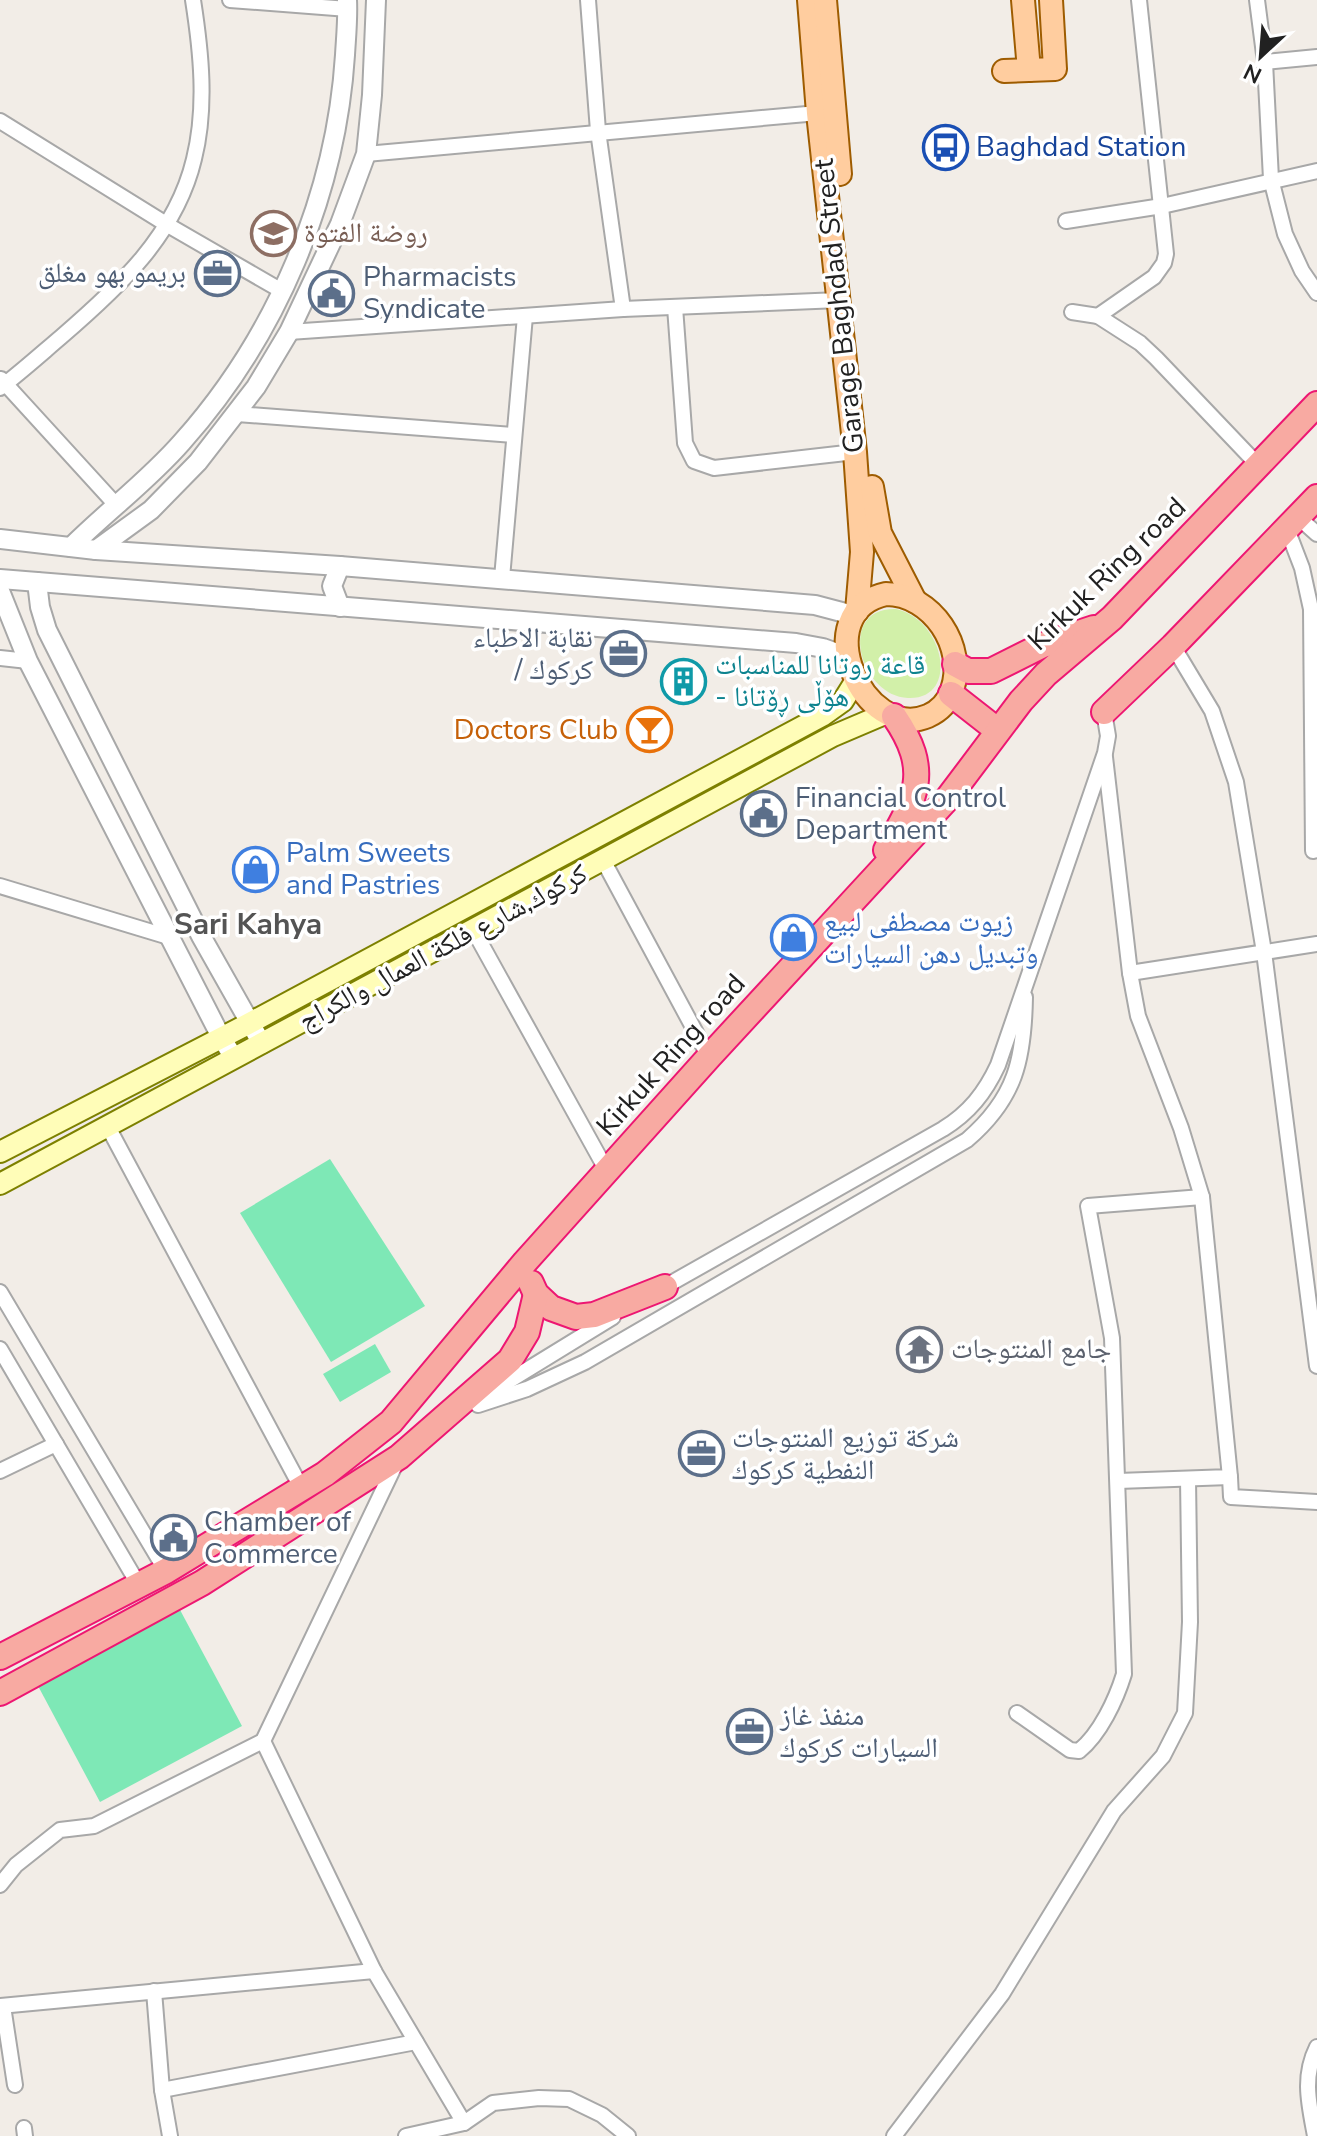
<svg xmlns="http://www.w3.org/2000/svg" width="1317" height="2136" viewBox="0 0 1317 2136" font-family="'Nunito Sans','Noto Naskh Arabic',sans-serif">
<rect width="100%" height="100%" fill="#f2ede7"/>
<path fill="#d2f0a9" d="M896 609C945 620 960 700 908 698 859 696 836 607 896 609Z"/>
<g fill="#7ee8b6">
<polygon points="330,1159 425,1306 331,1362 240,1213"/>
<polygon points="375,1344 391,1372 340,1402 323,1374"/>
<polygon points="179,1608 242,1726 100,1802 37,1684"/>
</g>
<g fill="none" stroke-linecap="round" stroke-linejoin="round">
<defs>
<g id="minor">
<polyline points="230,0 348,9"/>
<polyline points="588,0 598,131 623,309"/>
<polyline points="1257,0 1265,62 1271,179 1285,234 1302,271 1317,293"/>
<polyline points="1265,62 1317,57"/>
<polyline points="0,121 166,224 282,291"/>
<polyline points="366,154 818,113"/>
<polyline points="1066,221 1162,206 1317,171"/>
<polyline points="675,307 685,443 694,461 714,468 855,452"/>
<polyline points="1072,312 1098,316 1154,277 1164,263 1166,254 1139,0"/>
<polyline points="1098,316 1140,343 1156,358 1258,465"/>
<polyline points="289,332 623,309 839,300"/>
<polyline points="1,379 117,506"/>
<path d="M0 388C21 372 41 354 61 337 118 288 176 235 194 159 207 107 201 51 193 0"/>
<polyline points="237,414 514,435"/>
<polyline points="1298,517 1317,534"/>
<polyline points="1287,529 1302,568 1311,609 1313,851 1317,850"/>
<polyline points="502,578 525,316"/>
<polyline points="1173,646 1212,711 1236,782 1264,952 1317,1366"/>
<polyline points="0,658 28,661"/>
<polyline points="1105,757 1130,973 1138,1016 1181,1128 1202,1197 1230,1477 1118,1481"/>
<polyline points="603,860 709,1057"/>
<polyline points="0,886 172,938"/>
<polyline points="474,931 607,1171"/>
<polyline points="1130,973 1317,944"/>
<polyline points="107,1125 302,1489"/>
<path d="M659 1290 943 1129C969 1113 985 1093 998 1065L1105 753 1108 736 1104 712"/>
<polyline points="0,1292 166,1571"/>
<polyline points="0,1349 140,1587"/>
<polyline points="481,1398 613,1317"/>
<path d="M478 1405 527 1389 585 1362 967 1140C1016 1098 1024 1059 1025 997"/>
<polyline points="0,1471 56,1444"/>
<polyline points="1230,1477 1231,1497 1317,1502"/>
<path d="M1017 1713 1070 1750 1079 1751C1100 1734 1116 1700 1124 1674L1112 1338 1088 1206 1202 1197"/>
<polyline points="263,1741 374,1971 464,2123"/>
<polyline points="0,1885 16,1865 60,1830 94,1826 263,1741 397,1461"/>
<polyline points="154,1991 162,2090 170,2136"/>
<polyline points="0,2006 374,1971"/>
<polyline points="3,2006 15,2085"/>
<polyline points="162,2090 416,2042"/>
<polyline points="24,2128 25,2136"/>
<polyline points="406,2136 464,2123 493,2103 539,2098 569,2099 602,2115 628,2136"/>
<polyline points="894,2136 1002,1994 1114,1811 1163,1756 1185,1713 1190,1622 1188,1479"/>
<path d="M1315 2136C1309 2104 1302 2077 1317 2047"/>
</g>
<g id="tertiary">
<polyline points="0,539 96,550 340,566 815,605 853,615"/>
<path d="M71 547C107 511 148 481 182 442 276 337 336 196 345 55 346 37 348 18 347 0"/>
<polyline points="96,550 151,510 198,462 256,387 289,332 340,224 366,154 372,95 376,0"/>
<polyline points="340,566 332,586 340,607"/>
<polyline points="0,579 796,643 823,648 848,657"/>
<polyline points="37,582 40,607 47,630 201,936 262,1044"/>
<polyline points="0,591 28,661 221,1037 234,1058"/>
</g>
<g id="secondary">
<polyline points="0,1152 248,1024 822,716 843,701 856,680"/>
<polyline points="0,1184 833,736 887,713"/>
</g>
<g id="primary">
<polyline points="809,0 818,113 855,452 862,552 857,611"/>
<polyline points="825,0 840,174"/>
<polyline points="1023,0 1029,70"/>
<polyline points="1004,71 1055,69 1051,0"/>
<polyline points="872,487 880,533 915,601"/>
<path d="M886 594C932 594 967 647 952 690 948 702 939 711 928 716 863 743 806 611 886 594Z"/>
</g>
<g id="trunk">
<polyline points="955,664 968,671 991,671 1043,645 1094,628"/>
<polyline points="951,694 997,730"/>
<polyline points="1104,712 1173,646 1317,497"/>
<path d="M886 850C916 798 932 771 894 716"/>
<polyline points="531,1283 536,1294 551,1308 576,1317 594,1315 665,1287"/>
<polyline points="0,1657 166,1571 325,1474 391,1422 525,1262 709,1057 948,798 1021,701 1046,674 1112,618 1317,404"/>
<polyline points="0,1693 202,1583 399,1457 510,1360 527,1332 536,1294"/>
</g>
</defs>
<use href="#minor" stroke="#a8a8a8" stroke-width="18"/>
<use href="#tertiary" stroke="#a8a8a8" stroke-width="22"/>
<use href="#secondary" stroke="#7d8000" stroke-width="24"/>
<use href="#primary" stroke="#9e5c00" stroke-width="26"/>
<use href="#trunk" stroke="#ed1772" stroke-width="28"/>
<use href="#minor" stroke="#fff" stroke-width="14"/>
<use href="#tertiary" stroke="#fff" stroke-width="18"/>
<use href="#secondary" stroke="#fffdb8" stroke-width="20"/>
<use href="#primary" stroke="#ffcd9f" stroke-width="22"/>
<use href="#trunk" stroke="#f8aaa2" stroke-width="24"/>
</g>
<defs>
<symbol id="bus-ring" viewBox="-11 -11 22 22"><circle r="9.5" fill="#fff" stroke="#1a4fb4" stroke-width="1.5"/><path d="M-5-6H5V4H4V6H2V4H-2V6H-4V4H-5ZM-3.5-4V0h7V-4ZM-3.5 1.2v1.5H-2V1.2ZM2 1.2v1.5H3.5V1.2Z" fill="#1a4fb4"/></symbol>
<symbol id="school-ring" viewBox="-11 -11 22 22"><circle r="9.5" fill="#fff" stroke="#8d6e63" stroke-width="1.5"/><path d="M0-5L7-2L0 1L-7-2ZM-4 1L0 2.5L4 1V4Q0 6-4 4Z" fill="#8d6e63"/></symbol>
<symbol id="office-ring" viewBox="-11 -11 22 22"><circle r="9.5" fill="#fff" stroke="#5c6f8a" stroke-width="1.5"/><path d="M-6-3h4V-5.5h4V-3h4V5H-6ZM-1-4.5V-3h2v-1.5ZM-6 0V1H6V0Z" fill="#5c6f8a"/></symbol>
<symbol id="civic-ring" viewBox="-11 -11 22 22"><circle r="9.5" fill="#fff" stroke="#5c6f8a" stroke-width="1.5"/><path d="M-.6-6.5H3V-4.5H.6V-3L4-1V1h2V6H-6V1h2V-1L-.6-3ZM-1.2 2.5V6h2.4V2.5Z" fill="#5c6f8a"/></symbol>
<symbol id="building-ring" viewBox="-11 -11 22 22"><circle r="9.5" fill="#fff" stroke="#0f9aa8" stroke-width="1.5"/><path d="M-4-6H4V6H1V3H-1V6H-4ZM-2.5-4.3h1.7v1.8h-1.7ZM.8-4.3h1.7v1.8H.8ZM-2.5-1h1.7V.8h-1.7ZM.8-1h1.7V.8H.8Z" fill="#0f9aa8"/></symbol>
<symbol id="bar-ring" viewBox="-11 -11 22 22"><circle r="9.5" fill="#fff" stroke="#e8710a" stroke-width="1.5"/><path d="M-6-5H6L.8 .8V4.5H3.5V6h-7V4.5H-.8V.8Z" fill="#e8710a"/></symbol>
<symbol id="shop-ring" viewBox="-11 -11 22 22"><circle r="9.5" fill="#fff" stroke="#3f7fe0" stroke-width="1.5"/><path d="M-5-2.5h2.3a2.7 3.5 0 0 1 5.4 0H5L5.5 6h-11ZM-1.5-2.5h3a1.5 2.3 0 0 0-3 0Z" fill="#3f7fe0"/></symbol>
<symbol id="temple-ring" viewBox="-11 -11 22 22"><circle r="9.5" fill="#fff" stroke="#6b7280" stroke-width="1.5"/><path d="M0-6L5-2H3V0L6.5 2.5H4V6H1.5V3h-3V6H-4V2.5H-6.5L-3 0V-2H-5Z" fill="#6b7280"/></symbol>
</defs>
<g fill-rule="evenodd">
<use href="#bus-ring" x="920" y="122" width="51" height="51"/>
<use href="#school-ring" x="248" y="208" width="51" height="51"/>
<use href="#office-ring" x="192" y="248" width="51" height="51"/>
<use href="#civic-ring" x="306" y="268" width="51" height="51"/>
<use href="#office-ring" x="598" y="628" width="51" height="51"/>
<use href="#building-ring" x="658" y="656" width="51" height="51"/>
<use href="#bar-ring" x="624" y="704" width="51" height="51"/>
<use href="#civic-ring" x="738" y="788" width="51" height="51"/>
<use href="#shop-ring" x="230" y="844" width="51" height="51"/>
<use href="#shop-ring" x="768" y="912" width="51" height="51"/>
<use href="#temple-ring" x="894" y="1324" width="51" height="51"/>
<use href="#office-ring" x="676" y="1428" width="51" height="51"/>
<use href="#civic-ring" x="148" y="1512" width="51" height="51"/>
<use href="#office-ring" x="724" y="1706" width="51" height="51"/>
</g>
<g text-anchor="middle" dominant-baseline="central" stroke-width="7" stroke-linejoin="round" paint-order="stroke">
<g font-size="28" fill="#164399" stroke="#fff" text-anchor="start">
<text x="976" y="147">Baghdad Station</text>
</g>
<g font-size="28" fill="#785e54" stroke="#fff" text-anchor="start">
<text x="304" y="233">روضة الفتوة</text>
</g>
<g font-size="28" fill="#4e5e75" stroke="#fff" text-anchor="start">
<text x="186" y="273" text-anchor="end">بريمو بهو مغلق</text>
<text x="363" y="277">Pharmacists<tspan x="363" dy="32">Syndicate</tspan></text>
<text x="593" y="638" text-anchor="end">نقابة الاطباء<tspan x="593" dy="32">/ كركوك</tspan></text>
<text x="795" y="798">Financial Control<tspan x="795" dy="32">Department</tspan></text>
<text x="732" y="1438">شركة توزيع المنتوجات<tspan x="732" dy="32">النفطية كركوك</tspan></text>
<text x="204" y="1522">Chamber of<tspan x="204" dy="32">Commerce</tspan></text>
<text x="780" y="1716">منفذ غاز<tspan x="780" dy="32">السيارات كركوك</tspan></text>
</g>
<g font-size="28" fill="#212121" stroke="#fff">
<text transform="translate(839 306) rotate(-96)">Garage Baghdad Street</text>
<text transform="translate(1107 574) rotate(-44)">Kirkuk Ring road</text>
<text transform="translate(443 947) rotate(-28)">كركوك,شارع فلكة العمال والكراج</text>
<text transform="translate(671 1055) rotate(-48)">Kirkuk Ring road</text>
</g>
<g font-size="28" fill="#0d838f" stroke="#fff" text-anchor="start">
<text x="715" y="665">قاعة روتانا للمناسبات<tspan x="715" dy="32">- هۆڵی ڕۆتانا</tspan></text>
</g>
<g font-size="28" fill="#c56008" stroke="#fff" text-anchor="end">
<text x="618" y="730">Doctors Club</text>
</g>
<g font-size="28" fill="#366cbe" stroke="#fff" text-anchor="start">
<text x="286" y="853">Palm Sweets<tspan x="286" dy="32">and Pastries</tspan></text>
<text x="824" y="922">زيوت مصطفى لبيع<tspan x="824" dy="32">وتبديل دهن السيارات</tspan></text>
</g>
<g font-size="28" fill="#5b616d" stroke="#fff" text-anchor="start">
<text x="951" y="1349">جامع المنتوجات</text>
</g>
<g font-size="30" font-weight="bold" fill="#545454" stroke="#fff">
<text x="248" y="924">Sari Kahya</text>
</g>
</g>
<g transform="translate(1261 56) rotate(206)" stroke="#ffffff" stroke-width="6" paint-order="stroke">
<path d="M0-6L14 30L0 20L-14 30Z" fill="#212121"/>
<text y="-12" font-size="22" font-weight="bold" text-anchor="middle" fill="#212121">N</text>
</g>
</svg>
